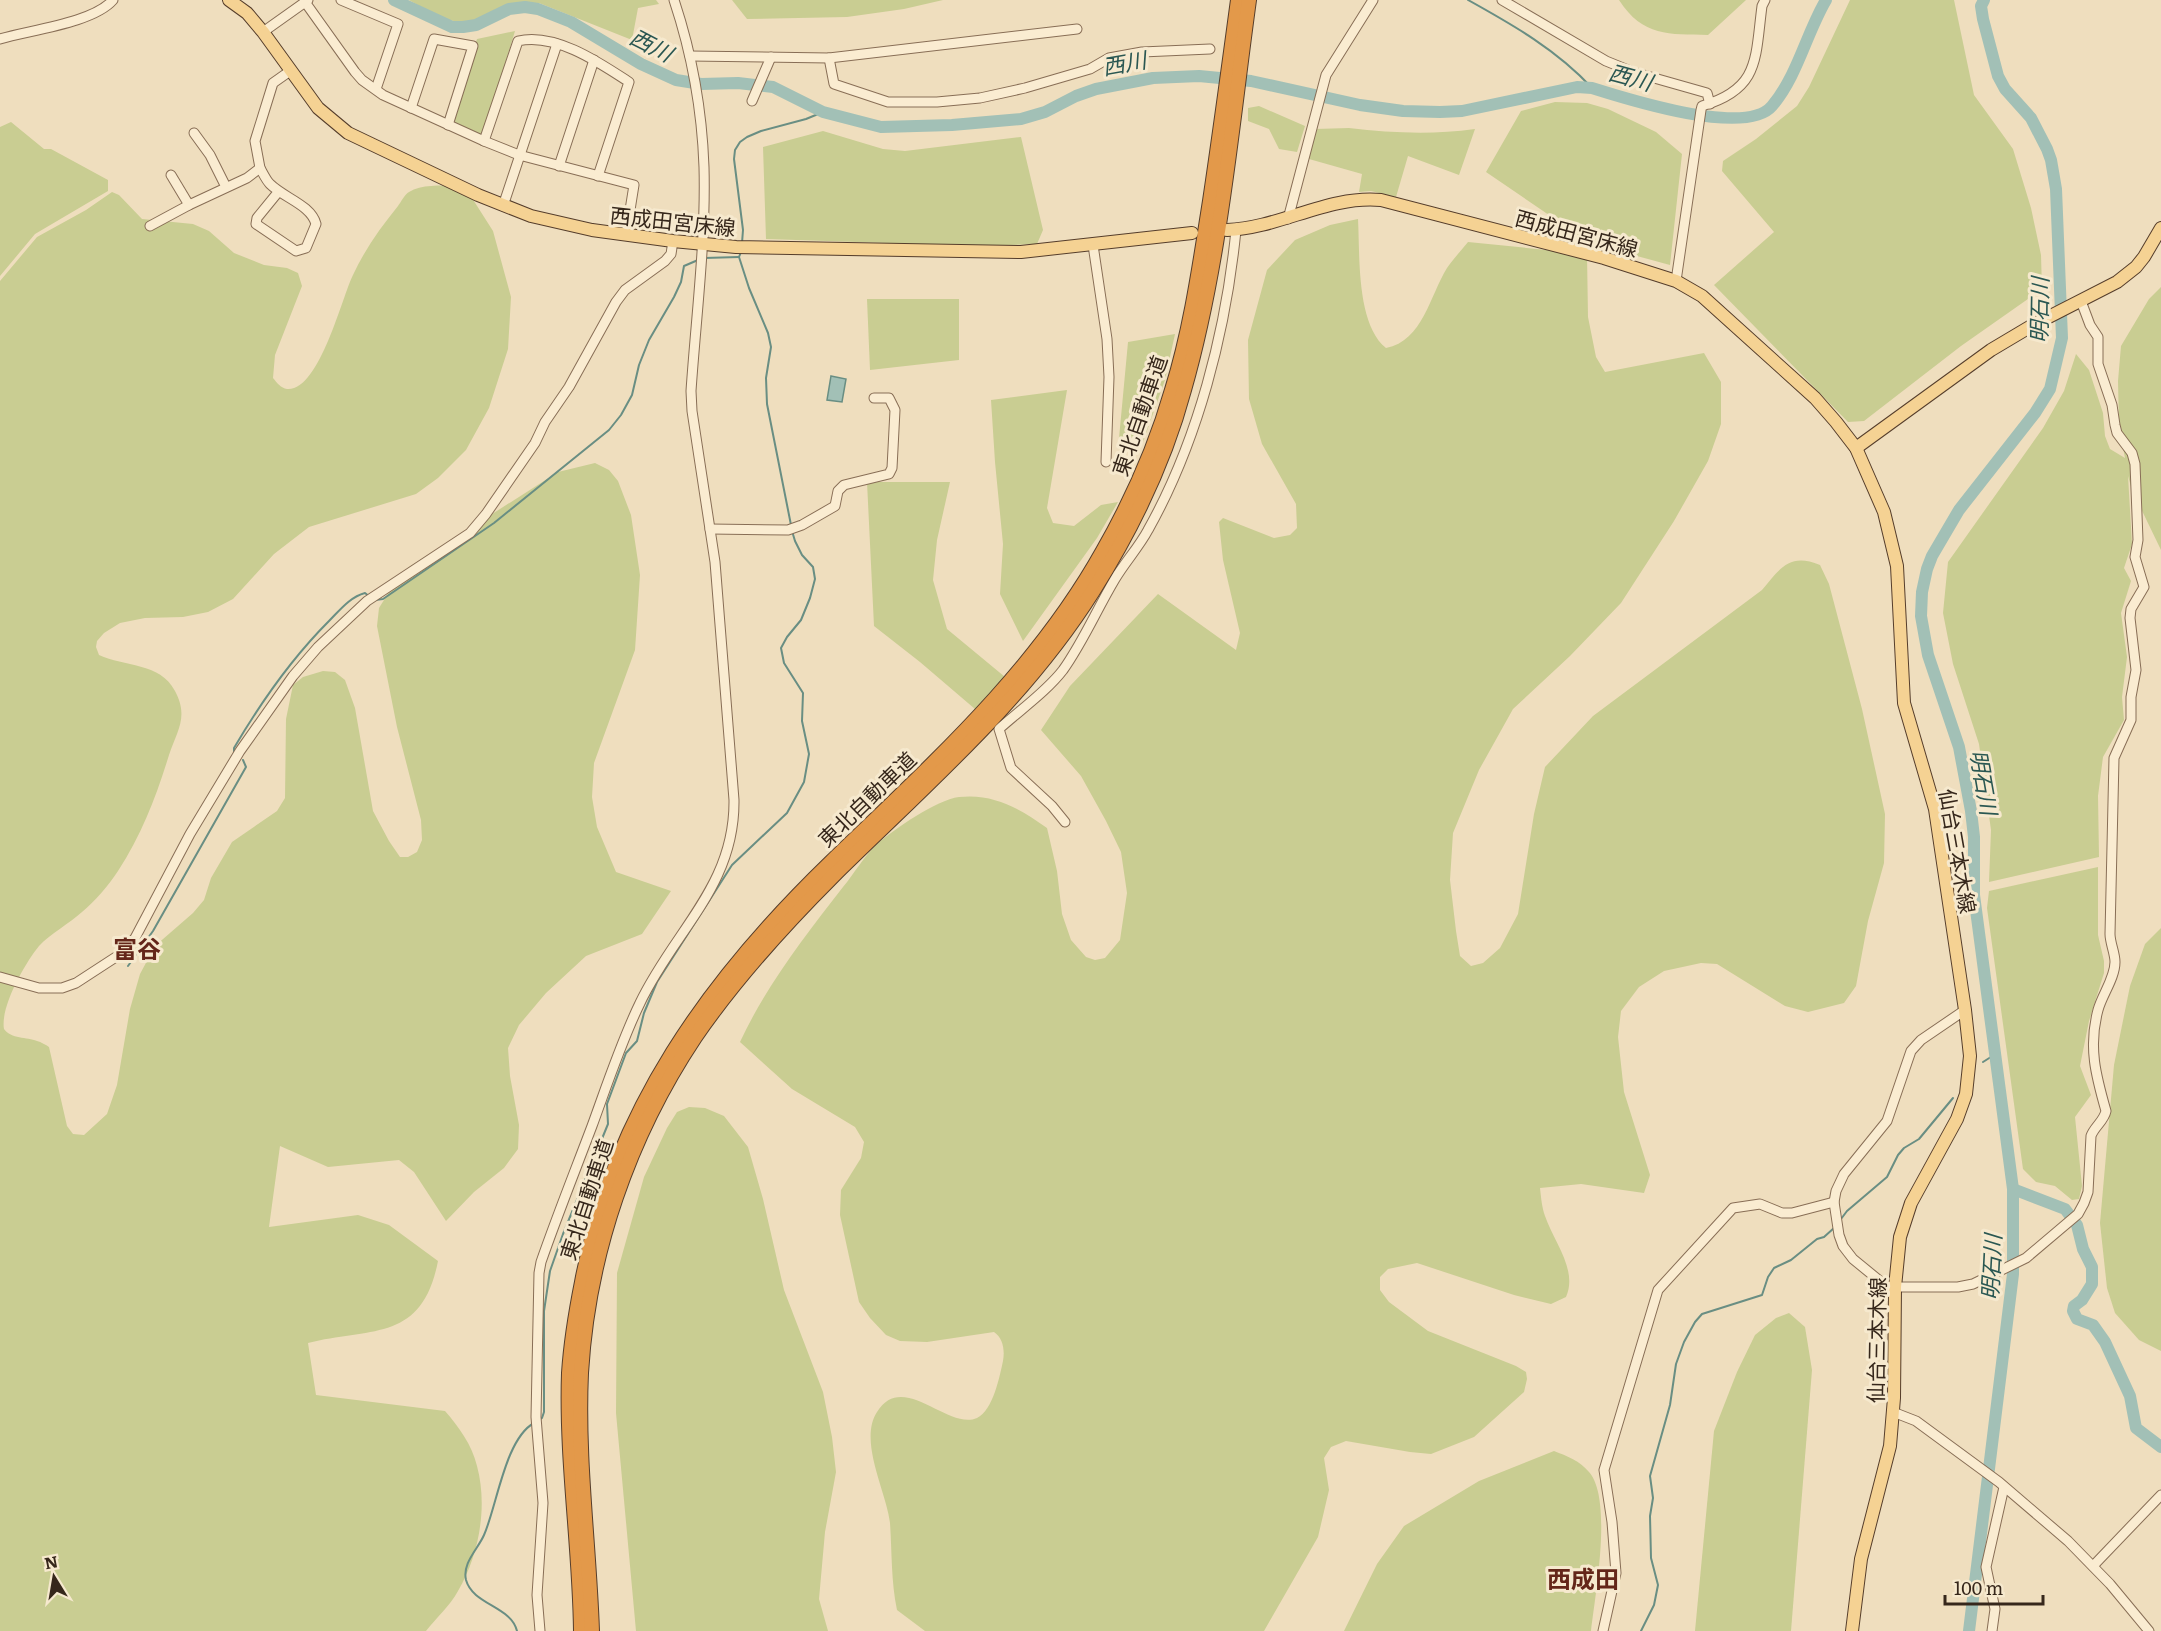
<svg xmlns="http://www.w3.org/2000/svg" width="2161" height="1631" viewBox="0 0 2161 1631" font-family="Literata,'Noto Sans JP',serif">
<rect width="100%" height="100%" fill="#efdebe"/>
<g fill="#c9cd92">
<polygon points="409,0 656,0 659,4 638,8 632,40 539,3 513,4 486,17 463,23 440,18"/>
<polygon points="732,0 943,0 904,9 847,17 747,19"/>
<path d="M1619 0H1746L1708 35C1669 34 1643 37 1619 0Z"/>
<polygon points="1850,0 1954,0 1974,95 2013,149 2031,208 2041,255 2042,289 1961,346 1864,421 1848,422 1714,285 1774,232 1722,171 1723,161 1756,139 1797,106 1809,87"/>
<polygon points="515,31 484,134 480,136 450,123 477,39"/>
<polygon points="1555,102 1587,103 1608,109 1656,132 1682,154 1670,265 1567,237 1568,228 1486,172 1521,111"/>
<polygon points="1259,106 1305,126 1297,152 1279,149 1269,129 1248,121 1248,108"/>
<polygon points="11,122 44,149 51,149 108,180 108,191 35,234 0,276 0,127"/>
<path d="M1349 128C1392 133 1432 135 1475 129L1459 175 1408 156 1396 197 1371 191 1359 192 1362 174 1309 159 1315 129Z"/>
<polygon points="823,131 883,149 905,151 1021,137 1043,230 1037,244 979,246 766,239 763,147"/>
<path d="M454 185 472 198 493 231 511 297 508 349 489 408 466 450 438 478 416 494 309 527 274 554 233 599 208 612 183 617 145 618 120 623 104 633 97 641 96 647 99 655C124 667 160 662 175 691 189 717 177 731 169 755 156 797 142 834 118 871 109 885 95 901 82 912 69 924 51 933 39 946 25 963 0 1007 4 1029 11 1039 27 1037 37 1041 41 1042 46 1045 49 1047L67 1126 73 1134 84 1135 107 1114 117 1085 130 1009 140 974 155 946 193 913 204 900 211 878 232 842 277 811 285 798 286 719 293 685 303 677 323 671 335 672 345 680 355 708 373 811 389 841 400 857H408L417 852 422 840 421 820 397 727 377 626 379 608 389 592 409 567 558 472 595 463 609 470 618 481 631 515 640 575 635 650 594 763 592 797 597 827 616 872 671 891 642 934 586 956 546 993 519 1025 508 1048 510 1076 519 1125 518 1149 504 1168 474 1192 446 1221 414 1172 399 1160 328 1167 280 1146 269 1227 358 1215 389 1225 438 1261C422 1343 371 1327 308 1343L316 1395 445 1411C459 1427 472 1445 477 1466 488 1507 479 1555 458 1591 450 1606 436 1618 426 1631H0V281L37 237 86 210 112 192 119 195 142 219 193 224 209 231 234 253 264 265 287 268 298 273 302 286 275 355 273 378C277 383 281 388 287 389 319 392 342 297 353 275 365 249 381 227 398 206 401 202 405 194 409 192 421 184 441 186 454 185Z"/>
<path d="M1358 219C1360 255 1356 324 1386 348 1423 341 1430 295 1447 268 1453 259 1461 251 1468 242L1587 254 1588 317 1596 357 1605 372 1704 353 1721 382V424L1708 461 1674 521 1621 603 1570 656 1513 709 1479 770 1453 833 1450 880 1456 931 1460 956 1471 966 1483 963 1500 948 1518 914 1534 814 1545 767 1593 716 1762 590C1780 569 1789 552 1820 565L1829 584 1862 709 1885 814 1884 863 1868 921 1856 986 1844 1003 1808 1012 1785 1006 1717 964 1701 963 1664 971 1639 987 1621 1011 1618 1037 1624 1092 1650 1175 1644 1193 1581 1184 1540 1188C1541 1197 1542 1208 1545 1216 1554 1242 1578 1270 1566 1297L1551 1304 1514 1295 1417 1263 1388 1269 1380 1277V1290L1389 1302 1428 1331 1516 1366 1526 1372 1527 1379 1524 1392 1474 1437 1431 1454 1410 1452 1346 1441 1331 1447 1324 1458 1329 1490 1318 1537 1264 1631H925L897 1610C891 1581 892 1552 890 1523 887 1493 858 1441 877 1412 903 1370 948 1431 977 1418 993 1411 1000 1375 1003 1361 1005 1350 1003 1338 994 1332L927 1342 900 1341 886 1335 870 1318 859 1302 840 1215 841 1190 861 1158 864 1142 855 1127 792 1089 740 1042C766 986 805 936 843 887 854 874 864 856 877 844 895 829 936 800 959 797 994 793 1020 809 1047 828L1057 871 1062 914 1071 940 1086 957 1095 960 1105 958 1120 940 1127 893 1121 852 1106 821 1081 776 1041 730 1070 686 1158 594 1236 650 1240 633 1223 560 1219 522 1223 518 1274 538 1290 535 1297 528 1296 504 1262 444 1249 399 1248 340 1267 270 1295 240 1330 225Z"/>
<polygon points="2161,287 2161,550 2132,490 2128,476 2132,544 2124,568 2131,581 2121,613 2127,657 2122,697 2124,720 2103,757 2098,796 2099,857 1989,882 1991,830 1979,744 1953,664 1943,613 1948,562 2043,428 2064,391 2076,354 2089,370 2103,413 2105,436 2110,449 2125,458 2119,426 2118,381 2121,346 2149,299"/>
<polygon points="867,299 959,299 959,360 870,370"/>
<polygon points="1175,334 1165,380 1143,442 1119,438 1128,342"/>
<polygon points="1067,390 1047,508 1053,523 1074,526 1101,505 1118,502 1097,538 1023,641 1000,594 1003,544 995,462 991,400"/>
<polygon points="867,482 950,482 937,540 933,580 947,629 1005,677 975,709 920,662 874,626"/>
<polygon points="2098,867 2098,935 2104,961 2104,973 2089,1021 2080,1066 2091,1095 2075,1117 2082,1186 2079,1199 2072,1200 2055,1186 2036,1182 2023,1169 1987,908 1989,891"/>
<polygon points="2161,928 2161,1351 2139,1340 2115,1313 2107,1288 2100,1223 2114,1065 2130,986 2145,944"/>
<polygon points="689,1107 705,1108 724,1116 748,1147 763,1199 784,1290 823,1392 832,1437 836,1472 825,1532 819,1599 828,1631 636,1631 616,1413 617,1273 644,1177 667,1128 677,1112"/>
<polygon points="1789,1313 1805,1327 1812,1370 1791,1631 1695,1631 1714,1431 1737,1372 1755,1335 1776,1318"/>
<path d="M1554 1451C1567 1456 1580 1461 1589 1472 1613 1499 1595 1596 1591 1631H1344L1377 1564 1404 1526 1479 1481Z"/>
</g>
<polygon fill="#a2c0b6" stroke="#698e83" stroke-width="1.5" points="831,376 846,379 842,402 827,400"/>
<g fill="none" stroke-linecap="round" stroke-linejoin="round">
<g stroke="#698e83" stroke-width="2">
<path d="M1468 0C1513 25 1557 50 1592 88"/>
<polyline points="742,243 743,230 734,159 735,150 740,142 747,137 761,131 806,119 823,112"/>
<polyline points="741,252 739,257 749,288 768,333 771,347 766,378 767,404 791,525"/>
<polyline points="704,258 739,257"/>
<polyline points="375,600 383,599 494,523 609,430 621,415 632,395 639,365 649,340 674,297 681,282 684,266 698,260"/>
<path d="M234 752V748C261 702 291 659 329 621 340 610 350 597 365 593L370 597"/>
<polyline points="128,966 153,931 246,767 243,760"/>
<polyline points="1983,1062 1994,1055"/>
<polyline points="1841,1219 1847,1211 1887,1177 1898,1155 1904,1148 1919,1139 1953,1098"/>
<polyline points="539,1420 542,1418 544,1412 544,1311 550,1271 563,1234 608,1124 607,1104 626,1053 637,1041 644,1013 657,982 732,865 787,813 804,782 809,754 802,721 803,693 784,663 781,648 787,637 801,620 810,598 815,579 813,567 802,555 795,541 792,531"/>
<path d="M517 1631C511 1606 473 1605 466 1580 462 1563 478 1549 484 1535 497 1506 505 1439 534 1423"/>
<polyline points="1641,1631 1654,1605 1658,1585 1651,1558 1650,1516 1653,1498 1650,1476 1670,1405 1676,1364 1684,1342 1695,1322 1702,1314 1762,1295 1768,1277 1774,1268 1791,1260 1817,1239 1824,1237 1834,1228"/>
</g>
<g stroke="#a2c0b6" stroke-width="12">
<path d="M394 0 452 27H463L476 25 509 9 525 7 538 9 571 22 641 64 676 80 701 84 738 83 773 87 823 112 881 127 952 125 1021 119 1045 112 1076 96 1096 89 1153 78 1199 76 1251 81 1360 105 1403 111 1440 112 1462 111 1577 87 1592 88C1627 99 1746 137 1772 106 1798 75 1806 34 1826 0"/>
<polyline points="2013,1189 2065,1209 2077,1225 2083,1249 2092,1267 2092,1284 2082,1300 2074,1306 2073,1311 2077,1319 2093,1325 2105,1342 2130,1396 2136,1428 2161,1447"/>
<polyline points="1969,1631 2013,1274 2013,1189 1974,895 1974,837 1971,811 1959,747 1928,655 1921,616 1922,592 1927,569 1932,556 1959,510 2035,413 2050,389 2062,338 2056,189 2051,160 2047,149 2031,118 2005,89 1998,76 1983,19 1981,6 1984,0"/>
</g>
<defs>
<g id="minor">
<polyline points="341,0 398,24 376,89"/>
<polyline points="1502,0 1606,61 1633,72 1707,93 1710,104"/>
<polyline points="305,2 355,72 362,80 383,95 484,141 519,155 634,185 626,235"/>
<polyline points="263,32 308,0"/>
<path d="M0 39C30 30 93 23 113 0"/>
<polyline points="690,56 829,58 1077,29"/>
<polyline points="829,58 834,84 888,102 937,102 980,98 1025,88 1090,69 1109,58 1142,52 1210,49"/>
<polyline points="752,101 771,57"/>
<polyline points="411,108 434,39 473,46 448,125"/>
<polyline points="194,133 210,155 226,187"/>
<path d="M484 141 518 41C555 32 600 63 629 82L598 176"/>
<polyline points="559,166 594,60"/>
<path d="M260 168C263 173 266 180 270 184 284 198 311 205 316 224L306 248 296 251 256 224 257 218 279 191"/>
<polyline points="171,175 189,205"/>
<polyline points="503,206 557,44"/>
<polyline points="1288,219 1326,75 1373,0"/>
<polyline points="150,226 189,205 247,178 260,168 255,141 273,83 290,71"/>
<polyline points="1093,245 1107,339 1109,377 1106,462"/>
<path d="M1676 281 1701 110 1702 106C1760 89 1755 59 1762 6L1765 0"/>
<polyline points="710,529 788,530 802,525 835,506 838,491 844,485 889,474 892,468 895,410 889,398 874,398"/>
<path d="M1065 822 1052 806 1011 768 999 729C1020 710 1046 692 1063 670 1083 642 1097 609 1115 579 1125 562 1139 547 1148 530 1198 441 1226 331 1236 230"/>
<polyline points="0,977 39,988 62,988 76,983 119,955 135,938 190,834 240,751 293,676 318,647 367,601 470,533 486,514 535,443 545,422 569,387 616,302 625,290 665,261 671,254 673,241"/>
<path d="M1965 1010 1921 1040 1911 1051 1887 1121 1844 1174 1836 1191 1834 1202 1839 1235 1843 1246 1853 1259 1886 1286 1895 1287H1958L1973 1284 2026 1258 2078 1214 2084 1203 2088 1192 2091 1136C2094 1127 2104 1121 2106 1111 2096 1076 2088 1047 2098 1010 2102 995 2115 978 2115 962 2115 953 2110 943 2110 934L2114 758 2131 720V697L2136 670 2130 618 2131 609 2144 587 2135 557 2138 540 2135 464 2132 453 2117 433 2115 425 2112 405 2098 364V337L2090 325 2081 301"/>
<polyline points="1893,1412 1916,1421 1999,1482 2068,1541 2110,1584 2149,1631"/>
<polyline points="2093,1566 2161,1495"/>
<path d="M540 1631 537 1595 543 1503 536 1417 539 1273 541 1262C557 1216 575 1171 592 1126 607 1085 621 1042 640 1003 674 931 735 886 734 800L715 562 692 411 691 391C696 317 706 241 704 167 702 110 692 54 674 0"/>
<polyline points="1603,1631 1616,1573 1612,1522 1604,1470 1658,1290 1733,1208 1760,1204 1782,1213 1792,1213 1834,1202"/>
<polyline points="1992,1631 1995,1609 1986,1567 2004,1487"/>
</g>
<g id="major">
<polyline points="229,0 247,13 263,32 318,108 348,133 478,195 531,216 592,230 673,241 736,247 1021,252 1192,233"/>
<path d="M1227 230C1280 228 1328 195 1381 200L1604 258 1676 281 1702 296 1815 398 1836 422 1856 448 1884 512 1897 566 1904 703 1935 809 1965 1010 1970 1056 1966 1094 1957 1119 1911 1203 1900 1237 1895 1287 1894 1398 1890 1446 1861 1559 1852 1631"/>
<polyline points="1856,448 1991,350 2033,325 2117,282 2136,267 2144,257 2161,228"/>
</g>
<g id="highway">
<path d="M581 1631C580 1545 566 1460 569 1373 571 1343 576 1312 582 1282 614 1112 709 980 831 862 930 766 1035 673 1103 551 1132 500 1156 446 1172 390 1191 329 1200 264 1210 201 1220 134 1229 67 1238 0"/>
<path d="M592 1631C589 1545 577 1459 581 1373 588 1254 629 1136 695 1037 735 979 783 926 833 876 924 786 1024 701 1093 591 1132 529 1165 461 1184 390 1220 264 1231 130 1249 0"/>
</g>
</defs>
<use href="#minor" stroke="#886e56" stroke-width="11"/>
<use href="#major" stroke="#553d2b" stroke-width="14"/>
<use href="#highway" stroke="#553d2b" stroke-width="16"/>
<use href="#minor" stroke="#faecd1" stroke-width="9"/>
<use href="#major" stroke="#f5d293" stroke-width="12"/>
<use href="#highway" stroke="#e3994a" stroke-width="14"/>
</g>
<g text-anchor="middle" dominant-baseline="central" stroke-width="6" stroke-linejoin="round" paint-order="stroke">
<g font-size="21" fill="#36271b" stroke="#f6e9ce">
<text transform="translate(673 220) rotate(6)">西成田宮床線</text>
<text transform="translate(1577 232) rotate(15)">西成田宮床線</text>
<text transform="translate(1138 415) rotate(-71)">東北自動車道</text>
<text transform="translate(866 798) rotate(-44)">東北自動車道</text>
<text transform="translate(1959 851) rotate(80)">仙台三本木線</text>
<text transform="translate(585 1199) rotate(-72)">東北自動車道</text>
<text transform="translate(1875 1340) rotate(-89)">仙台三本木線</text>
</g>
<g font-size="22" font-style="italic" fill="#2a5752" stroke="#f6e9ce">
<text transform="translate(652 44) rotate(27)">西川</text>
<text transform="translate(1124 62) rotate(-10)">西川</text>
<text transform="translate(1631 76) rotate(15)">西川</text>
<text transform="translate(2038 310) rotate(-89)">明石川</text>
<text transform="translate(1985 782) rotate(80)">明石川</text>
<text transform="translate(1990 1267) rotate(-87)">明石川</text>
</g>
<g font-size="24" font-weight="bold" fill="#642619" stroke="#f6e9ce">
<text x="137" y="947">富谷</text>
<text x="1583" y="1577">西成田</text>
</g>
</g>
<g transform="translate(54 1577) rotate(349)" stroke="#f6e9ce" stroke-width="4.5" paint-order="stroke">
<path d="M0-4.5L10 22L0 15L-10 22Z" fill="#36271b"/>
<text y="-9" font-size="16" font-weight="bold" text-anchor="middle" fill="#36271b">N</text>
</g>
<path d="M1945 1595v9h98v-9" fill="none" stroke="#36271b" stroke-width="3"/>
<text x="1954" y="1595" font-size="18" fill="#36271b" stroke="#f6e9ce" stroke-width="4.5" paint-order="stroke">100 m</text>
</svg>
